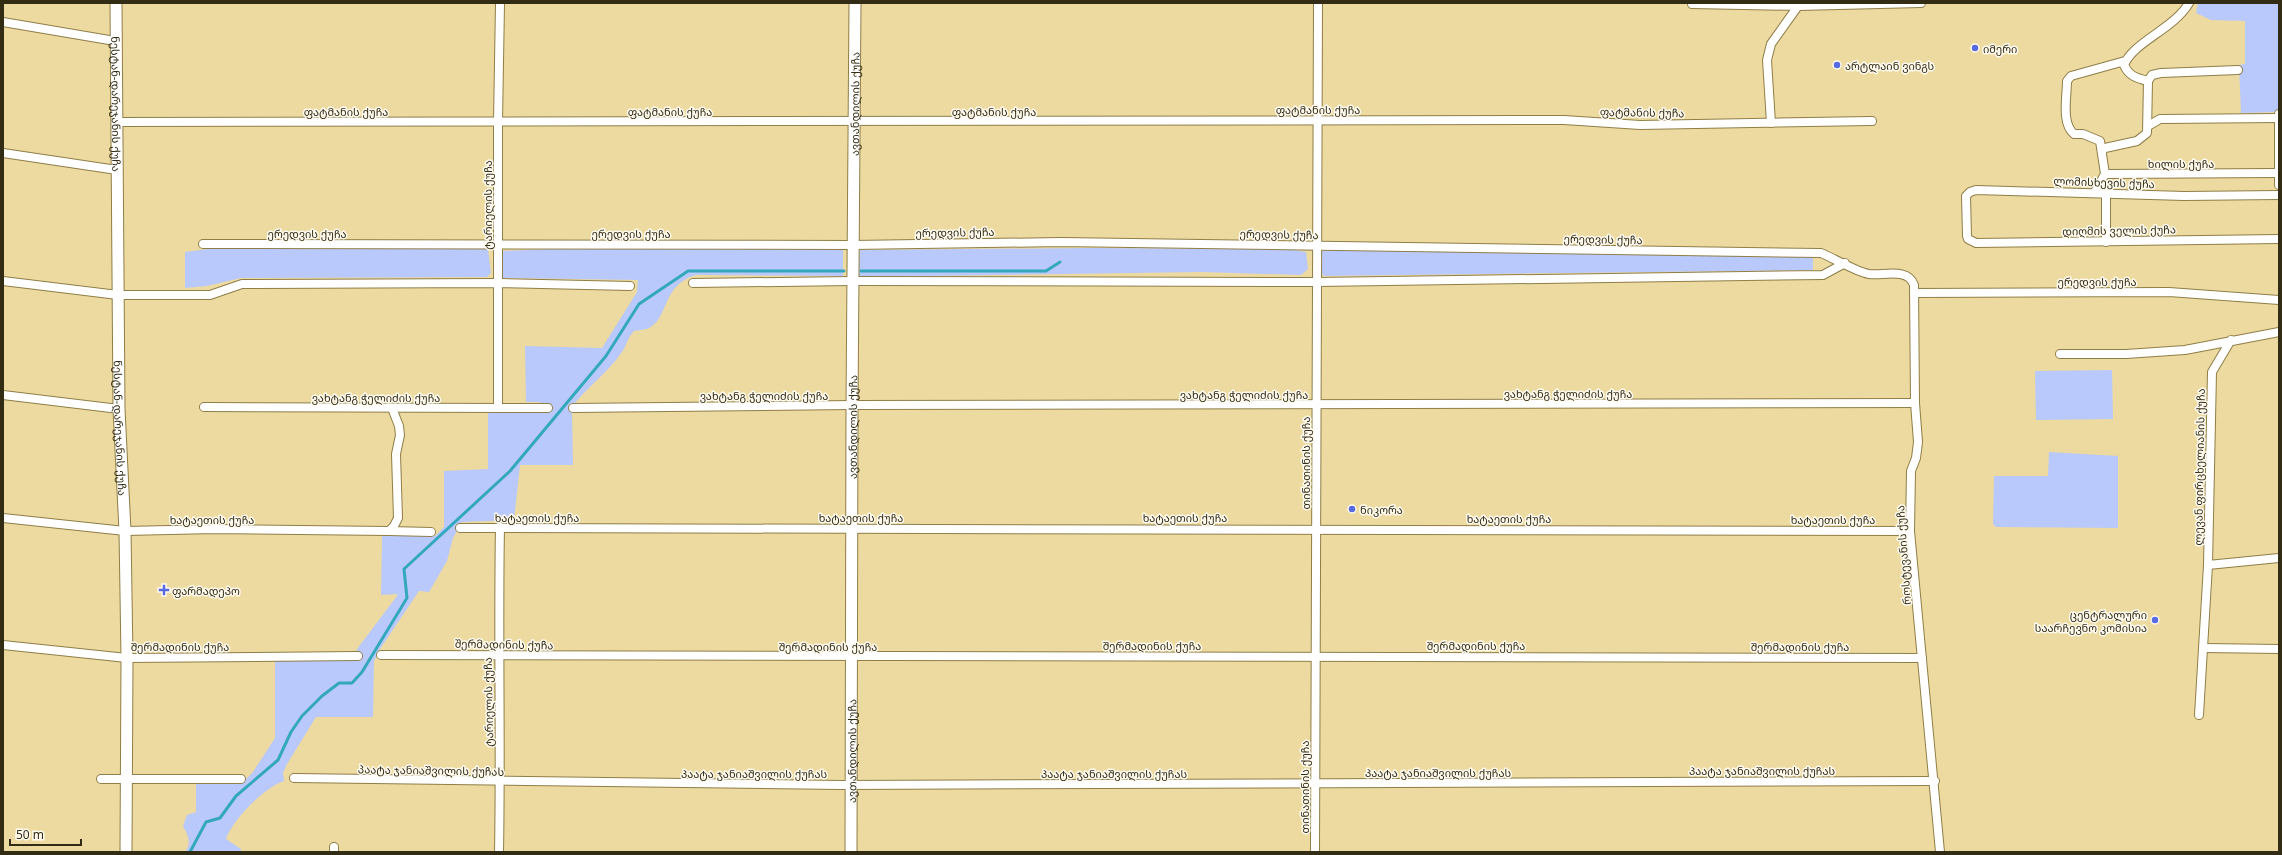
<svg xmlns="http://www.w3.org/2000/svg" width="2282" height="855" viewBox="0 0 2282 855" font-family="'Noto Sans','Noto Sans Georgian',sans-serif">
<rect width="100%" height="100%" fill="#ecdaa0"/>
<g fill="#bac9fb">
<polygon points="2198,3 2279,3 2279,112 2241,113 2239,65 2245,64 2245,21 2211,20 2196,13"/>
<polygon points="321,248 488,249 491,273 487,277 241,278 207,286 185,288 185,252 208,249"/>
<polygon points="1088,248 1287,249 1306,252 1308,269 1301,275 1201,272 858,277 860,250"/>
<path d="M551 249H843V276L696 275C662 284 669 318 649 328 645 330 638 330 634 331 627 338 627 345 622 352 607 374 584 389 569 411H572L573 465H520L514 520 462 522 453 538 447 561 429 592 419 591 380 649 374 661 373 717H316L287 764 283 773 284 781C265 787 232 820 226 839L241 849V852H185C192 843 188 835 183 826L187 815 196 812V784H241L253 772 275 738V661H355L357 649 397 596V594L381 595 382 536H435L444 527V471L488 469V413L539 411 540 402H526L525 346 602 348 637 292 638 280 502 278 503 251Z"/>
<polygon points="1386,250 1813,257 1813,270 1324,276 1321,273 1321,252 1323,251"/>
<polygon points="2112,370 2113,419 2036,420 2035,371"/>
<polygon points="2049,452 2118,456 2118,528 1996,527 1993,524 1994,476 2048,476"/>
</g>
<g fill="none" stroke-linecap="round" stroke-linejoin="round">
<g stroke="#33a8bd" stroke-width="3">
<polyline points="861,271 1046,271 1060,262"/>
<polyline points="190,852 206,822 220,818 236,796 278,760 291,732 302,716 322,696 339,683 352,683 362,672 407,598 404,569 510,471 606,356 639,304 688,271 844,271"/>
</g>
<defs>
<g id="street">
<polyline points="1692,4 1798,6 1921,3"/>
<polyline points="3,22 115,41"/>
<path d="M2148 81C2136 78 2129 76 2124 65 2133 42 2174 29 2189 3"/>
<polyline points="2148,81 2152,75 2161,73 2238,70"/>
<polyline points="2279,114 2279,185"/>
<polyline points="116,122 1564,120 1640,125 1872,121"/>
<polyline points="1771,123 1767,60 1771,44 1798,6"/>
<polyline points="2148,126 2160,119 2278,118"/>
<polyline points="2102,151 2105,148 2137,141 2147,133 2148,81"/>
<polyline points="3,153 117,170"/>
<path d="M2105 174 2100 141 2083 134H2074C2061 123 2067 97 2067 81L2071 76 2125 61"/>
<polyline points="2105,174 2277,173"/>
<polyline points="2095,192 2105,174"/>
<polyline points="2279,195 2184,196 1976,190 1970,192 1966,196 1967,236 1968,239 1976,243 2279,239"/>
<polyline points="2106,242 2106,192"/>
<path d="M203 244 853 245 1061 242 1821 253C1833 258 1857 272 1869 274 1883 276 1908 267 1914 285L1915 403 1918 442 1916 458 1911 471 1910 531 1940 852"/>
<polyline points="3,281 118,295 210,295 242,284 499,283 630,286"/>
<polyline points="693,283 852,281 1317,282 1823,275 1845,263"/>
<polyline points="1914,293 2169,292 2279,300"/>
<polyline points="2060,354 2126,354 2185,350 2279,332"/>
<polyline points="3,395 119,409"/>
<polyline points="204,407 548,408"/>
<polyline points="498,408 498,122 500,3"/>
<polyline points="573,408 852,405 1915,403"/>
<polyline points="3,518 125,531 215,529 389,531 394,526 398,518 396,454 400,435 399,426 392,408"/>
<polyline points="460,528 1910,531"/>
<polyline points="389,531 431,532"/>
<polyline points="2208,565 2279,558"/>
<polyline points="3,645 127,658 358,656"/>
<polyline points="2204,648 2279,649"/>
<polyline points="381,655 1922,658"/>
<polyline points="2199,715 2208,565 2212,372 2231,340"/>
<polyline points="294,778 842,785 1935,781"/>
<polyline points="101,779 241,779"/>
<polyline points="334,847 334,852"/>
<path d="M499 852C501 744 498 636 500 527"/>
<polyline points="1315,852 1318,3"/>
</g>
<g id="secondary">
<path id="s1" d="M116 3 119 409 125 531 127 658 126 852"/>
<path id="s2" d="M851 852 852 405 855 3"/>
</g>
</defs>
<use href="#street" stroke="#8f7e47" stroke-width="10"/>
<use href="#secondary" stroke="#8f7e47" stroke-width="13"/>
<use href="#street" stroke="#fff" stroke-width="8"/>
<use href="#secondary" stroke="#fff" stroke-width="11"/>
</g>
<g fill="#576ae1" stroke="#fffbf0" stroke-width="1.5">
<circle cx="1975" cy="48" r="4"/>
<circle cx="1837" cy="65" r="4"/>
<circle cx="1352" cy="509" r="4"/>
<path d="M162 584h4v4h4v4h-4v4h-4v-4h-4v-4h4z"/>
<circle cx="2155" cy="620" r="4"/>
</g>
<g text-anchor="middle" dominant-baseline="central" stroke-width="3" stroke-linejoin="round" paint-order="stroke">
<g font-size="11" fill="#332c15" stroke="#fffbf0" text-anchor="start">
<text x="1983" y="48">იმერი</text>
<text x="1845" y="65">არტლაინ ვინგს</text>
<text x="1360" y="509">ნიკორა</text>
<text x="172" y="590">ფარმადეპო</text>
<text x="2147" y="614" text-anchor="end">ცენტრალური<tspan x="2147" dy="13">საარჩევნო კომისია</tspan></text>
</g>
<g font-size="11" fill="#332c15" stroke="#fffbf0">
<text stroke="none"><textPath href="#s1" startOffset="101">ნესტან-დარეჯანის ქუჩა</textPath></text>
<text stroke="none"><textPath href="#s2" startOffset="748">ავთანდილის ქუჩა</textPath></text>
<text x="1318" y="109">ფატმანის ქუჩა</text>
<text x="346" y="111">ფატმანის ქუჩა</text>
<text x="670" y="111">ფატმანის ქუჩა</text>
<text x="994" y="111">ფატმანის ქუჩა</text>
<text transform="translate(1642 112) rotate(1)">ფატმანის ქუჩა</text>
<text x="2181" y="163">ხილის ქუჩა</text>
<text transform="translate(2104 182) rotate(2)">ლომისხევის ქუჩა</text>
<text transform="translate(487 205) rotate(-90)">ტარიელის ქუჩა</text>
<text transform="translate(2119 230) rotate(-1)">დიღმის ველის ქუჩა</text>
<text transform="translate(955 232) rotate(-1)">ერედვის ქუჩა</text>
<text x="307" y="233">ერედვის ქუჩა</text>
<text x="631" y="233">ერედვის ქუჩა</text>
<text transform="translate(1279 234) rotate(1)">ერედვის ქუჩა</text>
<text transform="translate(1603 239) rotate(1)">ერედვის ქუჩა</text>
<text x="2097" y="281">ერედვის ქუჩა</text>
<text x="1568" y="393">ვახტანგ ჭელიძის ქუჩა</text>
<text x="1244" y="394">ვახტანგ ჭელიძის ქუჩა</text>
<text x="764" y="395">ვახტანგ ჭელიძის ქუჩა</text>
<text x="376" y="397">ვახტანგ ჭელიძის ქუჩა</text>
<text stroke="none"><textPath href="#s2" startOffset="425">ავთანდილის ქუჩა</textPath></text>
<text stroke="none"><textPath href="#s1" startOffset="425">ნესტან-დარეჯანის ქუჩა</textPath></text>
<text transform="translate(1305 463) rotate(-90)">თინათინის ქუჩა</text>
<text transform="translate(2199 467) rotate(-89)">ლევან ფირცხელიანის ქუჩა</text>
<text x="537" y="517">ხატაეთის ქუჩა</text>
<text x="861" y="517">ხატაეთის ქუჩა</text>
<text x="1185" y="517">ხატაეთის ქუჩა</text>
<text x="1509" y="518">ხატაეთის ქუჩა</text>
<text x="212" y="519">ხატაეთის ქუჩა</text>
<text x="1833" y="519">ხატაეთის ქუჩა</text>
<text transform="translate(1903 555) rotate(-94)">როსტევანის ქუჩა</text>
<text transform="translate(504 644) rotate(1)">შერმადინის ქუჩა</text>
<text x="1152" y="645">შერმადინის ქუჩა</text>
<text x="1476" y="645">შერმადინის ქუჩა</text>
<text x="180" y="646">შერმადინის ქუჩა</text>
<text x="828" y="646">შერმადინის ქუჩა</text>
<text x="1800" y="646">შერმადინის ქუჩა</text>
<text transform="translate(488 702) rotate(-91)">ტარიელის ქუჩა</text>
<text stroke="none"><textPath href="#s2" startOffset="101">ავთანდილის ქუჩა</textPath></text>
<text transform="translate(431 770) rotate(1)">პაატა ჯანიაშვილის ქუჩას</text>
<text x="1762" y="770">პაატა ჯანიაშვილის ქუჩას</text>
<text x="1438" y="772">პაატა ჯანიაშვილის ქუჩას</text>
<text x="754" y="773">პაატა ჯანიაშვილის ქუჩას</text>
<text x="1114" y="773">პაატა ჯანიაშვილის ქუჩას</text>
<text transform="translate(1304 787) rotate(-90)">თინათინის ქუჩა</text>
</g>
</g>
<rect width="2282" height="855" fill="none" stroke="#332c15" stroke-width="8"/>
<path d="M10 839v6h71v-6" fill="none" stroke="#332c15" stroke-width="2"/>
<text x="16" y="839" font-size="12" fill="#332c15" stroke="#fffbf0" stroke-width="3" paint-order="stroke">50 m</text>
</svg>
